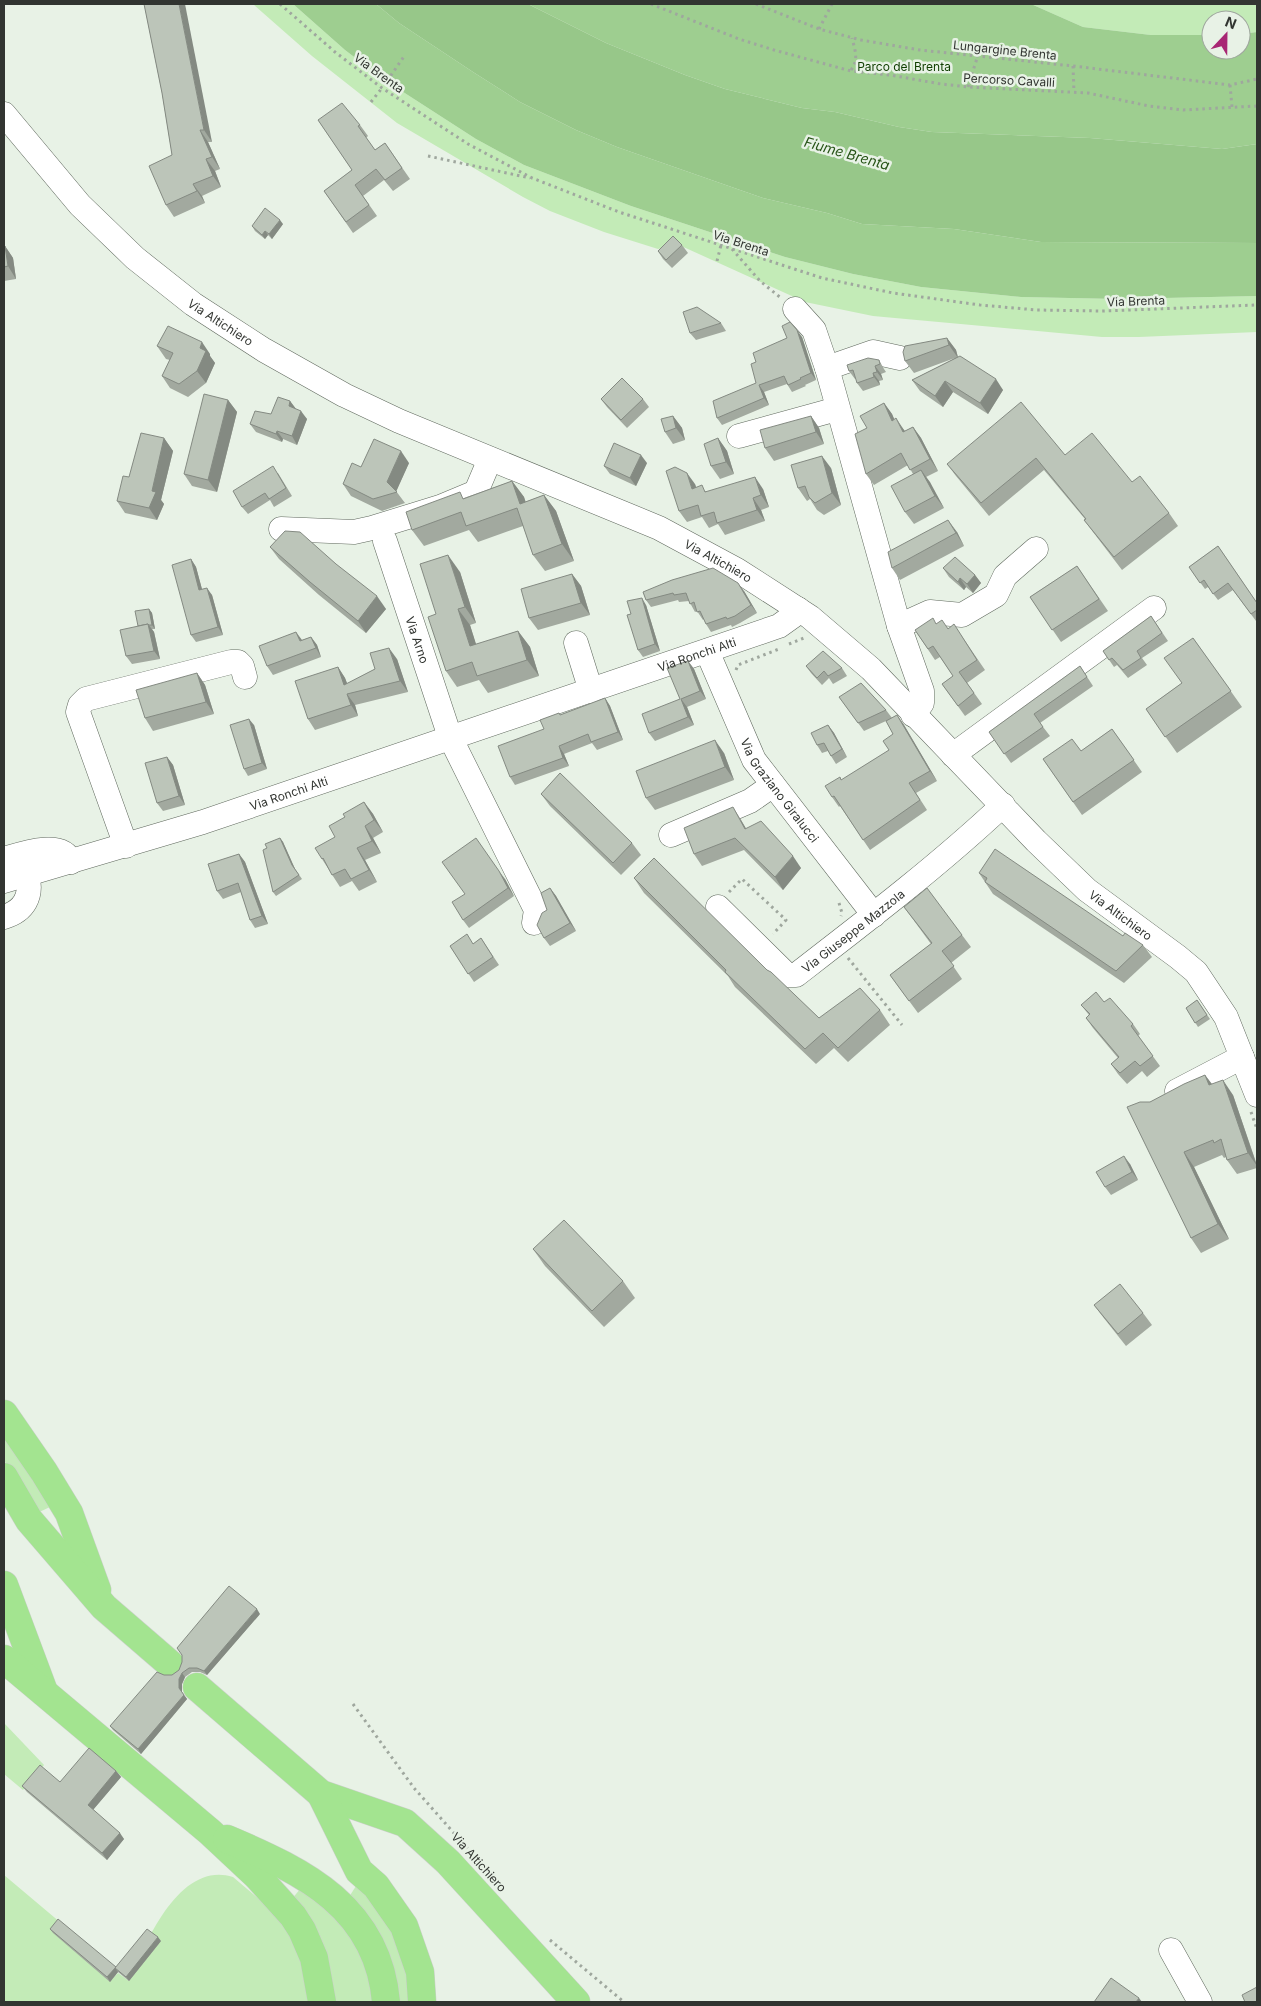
<svg xmlns="http://www.w3.org/2000/svg" width="1261" height="2006" viewBox="0 0 1261 2006" font-family="Inter,sans-serif">
<rect width="100%" height="100%" fill="#e8f2e6"/>
<g fill="#c3ebb7">
<polygon points="253,4 293,4 345,50 383,79 476,139 524,165 631,206 785,257 853,274 921,287 1021,297 1118,299 1257,296 1257,332 1139,337 1102,337 873,316 805,302 679,245 658,249 604,232 550,211 523,197 397,123 312,56"/>
<polygon points="1031,4 1257,4 1257,32 1241,34 1241,20 1211,20 1211,35 1151,35 1083,27"/>
<polygon points="4,1424 50,1507 35,1514 4,1460"/>
<polygon points="4,1723 44,1765 23,1790 4,1774"/>
<path d="M4 1875 61 1923 110 1981 118 1973 129 1981C145 1944 179 1860 233 1877L280 1917 302 1956 311 2002H4Z"/>
<polygon points="356,1886 361,1887 393,1925 415,2002 398,2002 349,1897"/>
<polygon points="301,1888 326,1906 362,1943 378,2002 330,2002 291,1900"/>
</g>
<g fill="#9ece90">
<polygon points="293,4 376,4 399,23 473,72 520,102 576,130 617,147 763,198 827,213 862,224 954,229 1041,242 1257,243 1257,296 1118,299 1021,297 921,287 853,274 785,257 631,206 524,165 476,139 383,79 345,50"/>
<polygon points="528,4 1031,4 1083,27 1151,35 1211,35 1211,50 1241,50 1241,34 1257,32 1257,144 1222,149 1090,138 932,132 899,127 835,112 802,108 725,89 685,75 606,43"/>
</g>
<polygon fill="#97c789" points="376,4 528,4 606,43 685,75 725,89 802,108 835,112 899,127 932,132 1090,138 1222,149 1257,144 1257,243 1041,242 954,229 862,224 827,213 763,198 617,147 576,130 520,102 473,72 399,23"/>
<g fill="none" stroke-linecap="round" stroke-linejoin="round">
<defs>
<g id="minor">
<path id="s1" d="M4 114 80 205 135 258 193 304 264 350 344 395 399 421 659 528 737 570 810 617 871 669 1036 841 1087 890 1178 957 1196 972 1226 1017 1257 1095"/>
<polyline points="795,309 814,330 827,368 899,626 922,691 922,703 913,715"/>
<polyline points="827,368 873,352 900,358"/>
<polyline points="739,436 837,409"/>
<polyline points="281,529 354,532 372,528 440,507 476,492 490,459"/>
<path id="s2" d="M385 541 450 737 536 910 534 923"/>
<polyline points="899,626 930,612 962,615 996,595 1005,576 1036,549"/>
<polyline points="576,643 591,691"/>
<path id="s3" d="M707 651 754 760 874 915"/>
<polyline points="953,755 1154,608"/>
<polyline points="671,835 750,801 773,785"/>
<polyline points="126,846 78,712 80,705 86,699 231,662 238,662 242,666 245,677"/>
<path d="M4 859C21 854 62 839 71 862"/>
<path id="s4" d="M4 881 203 822 779 626 793 616 798 609"/>
<path id="s5" d="M718 907 787 975H796C866 921 938 866 1003 805"/>
<path d="M4 917C24 911 33 896 27 875"/>
<polyline points="1177,1091 1242,1057"/>
<polyline points="1171,1950 1200,2002"/>
</g>
<g id="highway">
<polyline points="4,1414 44,1472 69,1513 97,1590"/>
<polyline points="4,1477 29,1520 104,1607 170,1664"/>
<polyline points="4,1585 44,1692"/>
<polyline points="4,1659 210,1832 257,1876 293,1916 302,1930 314,1958 322,2002"/>
<polyline points="197,1687 321,1794 405,1823 448,1862 576,2002"/>
<polyline points="321,1794 359,1871 376,1886 404,1926 420,1972 422,2002"/>
<path d="M227 1839C305 1872 378 1908 386 2002"/>
</g>
</defs>
<use href="#minor" stroke="#5f685d" stroke-width="25"/>
<use href="#highway" stroke="#cecfce" stroke-width="29"/>
<g stroke="#9fa79e" stroke-width="3" stroke-dasharray="2.5 4" stroke-linecap="butt">
<polyline points="280,4 335,52 382,88 468,144 532,178 619,212 822,278 893,293 980,305 1037,310 1102,311 1257,305"/>
<polyline points="651,4 739,39 774,50 851,71 890,75 941,84 968,87 1088,93 1149,106 1183,110 1257,106"/>
<polyline points="756,4 819,29 861,40 920,50 1073,66 1230,85 1257,79"/>
<polyline points="819,29 832,4"/>
<polyline points="1073,66 1074,92"/>
<path d="M851 70C859 60 855 50 852 38"/>
<polyline points="387,81 405,55"/>
<polyline points="1230,85 1232,107"/>
<polyline points="968,87 978,55"/>
<polyline points="371,102 382,88"/>
<polyline points="428,156 530,178"/>
<polyline points="732,249 760,281 781,298"/>
<polyline points="717,261 721,245"/>
<polyline points="789,644 804,638"/>
<polyline points="736,670 738,665 779,649"/>
<polyline points="729,892 742,879 786,920 773,934"/>
<polyline points="839,903 842,913 841,916"/>
<polyline points="848,958 902,1025"/>
<polyline points="1251,1112 1257,1129"/>
<polyline points="353,1704 414,1788 469,1850"/>
<polyline points="550,1940 624,2002"/>
</g>
<use href="#minor" stroke="#fff" stroke-width="24"/>
<use href="#highway" stroke="#a3e490" stroke-width="28"/>
</g>
<g fill="#a2a99f">
<polygon points="144,4 212,142 208,142 220,169 215,171 221,187 202,196 205,203 174,217 166,205 172,155 162,93"/>
<polygon points="318,120 360,125 368,136 366,138 375,150 385,143 410,179 393,191 384,180 363,196 377,216 353,233 324,191 352,170"/>
<polygon points="283,224 272,239 268,235 265,239 255,231 252,226"/>
<polygon points="682,245 688,253 672,268 663,259 658,251"/>
<polygon points="4,246 5,246 13,258 16,279 4,281"/>
<polygon points="721,323 726,331 696,340 690,333"/>
<polygon points="802,337 816,380 805,385 806,386 792,392 787,384 764,392 769,405 722,425 717,418 756,383 756,362"/>
<polygon points="947,338 956,350 958,357 1003,390 988,414 953,392 943,407 920,391 912,380 955,358 914,373 905,361"/>
<polygon points="157,346 210,354 210,356 215,363 206,383 188,397 170,388 162,376 170,360 166,359"/>
<polygon points="879,360 884,369 886,372 881,374 883,380 879,381 880,385 863,391 857,383 856,379 855,379 849,371"/>
<polygon points="601,399 643,399 649,407 627,428 607,407"/>
<polygon points="228,400 237,412 217,492 192,486 184,474"/>
<polygon points="290,401 296,409 307,419 297,445 283,439 282,442 256,432 250,424 271,414"/>
<polygon points="884,403 892,414 894,419 905,431 913,427 921,438 938,471 926,477 944,508 914,524 905,512 913,474 908,465 874,485 866,474 867,428"/>
<polygon points="673,416 682,428 685,440 673,444 665,432"/>
<polygon points="811,416 819,428 824,444 774,461 765,448"/>
<polygon points="164,438 173,451 161,500 164,504 157,520 125,513 117,501"/>
<polygon points="718,438 727,451 734,474 720,479 711,466"/>
<polygon points="1065,455 1132,482 1169,513 1178,526 1122,570 1093,532 1084,520 1085,519 1044,470 989,516 956,476 947,464"/>
<polygon points="409,463 396,491 405,503 382,511 351,496 343,484 361,467"/>
<polygon points="647,463 636,486 610,474 604,466"/>
<polygon points="831,468 841,505 824,515 817,510 810,499 807,501 798,488"/>
<polygon points="278,473 292,496 274,507 270,500 248,514 242,507"/>
<polygon points="512,481 524,497 525,502 544,495 556,511 574,561 545,571 533,555 523,526 478,542 469,530 424,546 412,530 464,498"/>
<polygon points="695,484 696,487 707,492 763,489 769,507 761,510 765,521 725,535 718,524 709,528 702,517 687,522 679,511"/>
<polygon points="957,532 964,546 900,580 892,568"/>
<polygon points="1218,546 1257,603 1257,620 1256,621 1233,590 1218,600 1208,587 1205,589 1189,567"/>
<polygon points="270,547 386,609 366,633 319,595 279,559"/>
<polygon points="191,559 196,567 202,589 212,595 223,635 196,642 191,635"/>
<polygon points="1077,566 1108,611 1061,642 1030,597"/>
<polygon points="943,568 975,575 981,583 973,593 966,587 964,590 949,577"/>
<polygon points="460,572 476,623 470,625 476,645 518,631 530,647 539,676 488,693 479,680 457,687 446,671 436,614"/>
<polygon points="572,574 581,586 590,615 538,630 529,618"/>
<polygon points="744,591 757,613 740,623 732,627 731,625 711,632 706,624 704,619 703,620 697,611 695,612 689,601 679,602 678,600 651,607 646,600 643,592"/>
<polygon points="646,605 660,651 643,657 638,650 631,614"/>
<polygon points="149,609 152,613 155,629 152,629 154,632 160,659 132,664 126,656 138,626"/>
<polygon points="1151,616 1168,641 1142,658 1147,665 1128,678 1117,665 1114,667 1103,651"/>
<polygon points="937,624 961,635 985,670 967,683 982,704 965,716 942,684 953,676 940,657 935,660 915,630"/>
<polygon points="311,637 317,645 321,657 273,675 267,666 302,640"/>
<polygon points="1193,638 1242,707 1177,753 1146,709 1182,683"/>
<polygon points="397,659 408,692 355,705 358,716 315,730 308,719 338,667 345,678 347,684 375,669"/>
<polygon points="688,661 694,669 706,699 687,707 694,725 655,741 649,733 680,699"/>
<polygon points="806,666 842,668 847,676 833,684 829,678 822,685 811,673"/>
<polygon points="1080,666 1093,686 1040,723 1050,736 1011,763 989,732"/>
<polygon points="197,673 205,685 214,714 153,731 145,718"/>
<polygon points="839,697 886,710 892,718 897,715 904,725 937,781 916,793 927,810 870,850 840,806 839,807 832,797 842,780 889,750 893,734 886,721 864,731"/>
<polygon points="605,698 610,706 623,740 597,750 592,743 564,754 569,766 515,785 510,777 544,729 560,715"/>
<polygon points="254,725 267,769 248,776 244,769"/>
<polygon points="828,725 834,733 847,757 836,764 828,751 822,753 817,745"/>
<polygon points="1112,729 1142,772 1082,815 1043,759 1081,751"/>
<polygon points="724,753 734,780 655,810 646,798"/>
<polygon points="167,757 173,765 185,805 163,811 157,803"/>
<polygon points="541,794 632,843 641,855 621,875 550,806"/>
<polygon points="364,802 373,814 383,832 373,838 381,853 365,860 377,882 359,891 352,881 340,887 322,859 335,837 345,817"/>
<polygon points="741,820 746,829 801,868 783,890 744,850 702,866 694,854"/>
<polygon points="280,838 283,842 295,869 302,879 276,896 273,892 267,848"/>
<polygon points="239,854 245,862 268,924 255,928 250,920 241,892 223,899 217,891"/>
<polygon points="979,873 1143,945 1152,957 1124,983 993,894"/>
<polygon points="634,878 767,970 819,1018 880,1010 890,1025 848,1062 834,1048 816,1064 735,987 728,976 644,893"/>
<polygon points="505,879 514,896 469,928 463,920"/>
<polygon points="550,888 556,896 576,931 550,946 544,938 547,910"/>
<polygon points="904,907 962,935 971,947 951,963 962,979 918,1013 890,975 931,944"/>
<polygon points="481,938 499,965 474,982 450,946 473,944"/>
<polygon points="1197,1000 1210,1019 1198,1027 1186,1008"/>
<polygon points="1104,1002 1133,1024 1140,1034 1138,1036 1160,1066 1147,1077 1142,1071 1127,1084 1118,1074 1111,1064 1118,1058 1093,1028 1086,1018 1089,1015 1081,1005"/>
<polygon points="1205,1075 1212,1084 1233,1095 1257,1165 1257,1168 1237,1174 1227,1160 1226,1157 1224,1158 1222,1155 1194,1167 1229,1239 1201,1253 1191,1238 1150,1102"/>
<polygon points="1130,1164 1138,1180 1111,1195 1105,1187"/>
<polygon points="533,1249 623,1281 635,1298 604,1327 545,1266"/>
<polygon points="1094,1305 1143,1313 1152,1325 1126,1346 1103,1317"/>
<polygon points="260,1614 207,1675 200,1672 192,1672 185,1677 182,1684 182,1692 187,1699 141,1754 113,1730 110,1726 164,1675 172,1675"/>
<polygon points="116,1771 121,1777 93,1810 124,1839 107,1860 27,1792 22,1786 60,1782"/>
<polygon points="50,1929 116,1967 161,1941 129,1981 118,1972 110,1982 53,1933"/>
</g>
<g fill="#848a82">
<polygon points="179,4 185,4 212,142 204,130"/>
<polygon points="200,130 208,142 220,169 212,157"/>
<polygon points="206,159 215,171 221,187 213,176"/>
<polygon points="193,184 202,196 205,203 197,191"/>
<polygon points="280,220 283,224 272,239 269,234"/>
<polygon points="265,231 268,235 265,239 262,235"/>
<polygon points="5,246 13,258 16,279 8,266"/>
<polygon points="797,330 802,337 816,380 811,373"/>
<polygon points="947,338 956,350 958,358 949,345"/>
<polygon points="202,342 210,354 210,356 215,363 206,383 197,371 200,348"/>
<polygon points="875,366 881,374 883,380 877,372"/>
<polygon points="873,373 879,381 880,385 874,377"/>
<polygon points="996,379 1003,390 988,414 980,403"/>
<polygon points="945,381 953,392 943,407 935,396"/>
<polygon points="759,385 764,392 769,405 764,398"/>
<polygon points="228,400 237,412 217,492 208,480"/>
<polygon points="290,401 296,409 289,406"/>
<polygon points="884,403 892,414 900,432 892,421"/>
<polygon points="301,411 307,419 297,445 292,436"/>
<polygon points="673,416 682,428 685,440 676,428"/>
<polygon points="811,416 819,428 824,444 816,432"/>
<polygon points="896,418 904,430 911,444 903,432"/>
<polygon points="913,427 921,438 938,471 930,459"/>
<polygon points="277,431 283,439 282,442 276,434"/>
<polygon points="164,438 173,451 161,500 164,504 157,520 149,508 152,491"/>
<polygon points="718,438 727,451 734,474 726,462"/>
<polygon points="401,451 409,463 396,492 387,482"/>
<polygon points="641,455 647,463 636,486 630,478"/>
<polygon points="822,456 831,468 841,505 832,493"/>
<polygon points="921,470 930,482 944,508 935,496"/>
<polygon points="687,473 695,484 700,500 692,489"/>
<polygon points="755,477 763,489 769,507 761,495"/>
<polygon points="512,481 524,497 532,520 520,504"/>
<polygon points="544,495 556,511 574,561 562,544"/>
<polygon points="753,498 761,510 765,521 757,510"/>
<polygon points="948,520 957,532 964,546"/>
<polygon points="448,555 460,572 476,623 465,607"/>
<polygon points="191,559 196,567 204,597 199,590"/>
<polygon points="572,574 581,586 590,615 581,603"/>
<polygon points="975,575 981,583 973,593 967,584"/>
<polygon points="960,578 966,587 964,590 958,582"/>
<polygon points="738,583 744,591 757,613 751,605"/>
<polygon points="207,588 212,595 223,635 218,627"/>
<polygon points="377,596 386,609 366,633 358,621"/>
<polygon points="642,598 646,605 660,651 655,644"/>
<polygon points="149,609 152,613 155,629 152,625"/>
<polygon points="458,609 470,625 482,663 470,646"/>
<polygon points="148,624 154,632 160,659 154,651"/>
<polygon points="518,631 530,647 539,676 527,660"/>
<polygon points="296,632 302,640 300,641"/>
<polygon points="311,637 317,645 321,657 316,648"/>
<polygon points="389,648 397,659 408,692 400,681"/>
<polygon points="688,661 694,669 706,699 700,691"/>
<polygon points="338,667 345,678 351,693 344,685"/>
<polygon points="197,673 205,685 214,714 206,702"/>
<polygon points="347,694 355,705 358,716 351,705"/>
<polygon points="605,698 610,706 623,740 618,732"/>
<polygon points="681,699 687,707 694,725 688,717"/>
<polygon points="897,715 904,725 937,781 930,771"/>
<polygon points="249,719 254,725 267,769 262,763"/>
<polygon points="828,725 834,733 847,757 842,749"/>
<polygon points="715,740 724,753 734,780 725,767"/>
<polygon points="559,746 564,754 569,766 563,758"/>
<polygon points="167,757 173,765 185,805 179,796"/>
<polygon points="364,802 373,814 383,832 374,820"/>
<polygon points="733,807 741,820 754,842 745,829"/>
<polygon points="365,826 373,838 381,853 372,841"/>
<polygon points="280,838 283,842 295,869 292,865"/>
<polygon points="357,848 365,860 377,882 369,870"/>
<polygon points="239,854 245,862 268,924 262,916"/>
<polygon points="793,856 801,868 783,890 775,877"/>
<polygon points="499,871 505,879 514,896 508,888"/>
<polygon points="550,888 556,896 576,931 570,923"/>
<polygon points="1205,1075 1216,1090 1209,1085"/>
<polygon points="1223,1080 1233,1095 1257,1166 1248,1153"/>
<polygon points="1184,1152 1194,1167 1229,1239 1218,1224"/>
<polygon points="1124,1156 1130,1164 1138,1180 1132,1172"/>
<polygon points="257,1609 260,1614 207,1675 204,1671"/>
<polygon points="182,1673 185,1677 182,1684 182,1692 179,1688 179,1679"/>
<polygon points="184,1695 187,1699 141,1754 138,1749"/>
<polygon points="116,1771 121,1777 92,1811 88,1805"/>
<polygon points="120,1833 124,1839 107,1860 102,1853"/>
<polygon points="158,1937 161,1941 129,1981 126,1977"/>
<polygon points="115,1968 118,1972 110,1982 107,1977"/>
<polygon points="1139,1998 1142,2002 1136,2002"/>
</g>
<g fill="#bcc5b9" stroke="#848a82">
<polygon points="144,4 179,4 204,130 200,130 212,157 206,159 213,176 193,184 197,191 166,205 149,166 172,155 162,93"/>
<polygon points="342,103 360,125 358,126 375,150 385,143 402,168 385,180 376,169 355,185 369,205 346,222 324,191 352,170 318,120"/>
<polygon points="265,208 280,220 269,234 265,231 262,235 252,226"/>
<polygon points="673,236 682,245 666,260 658,251"/>
<polygon points="4,246 5,246 8,266 4,267"/>
<polygon points="697,307 721,323 690,333 683,312"/>
<polygon points="790,322 797,330 811,373 800,378 801,379 788,385 784,376 759,385 764,398 717,418 713,401 756,383 751,364 756,362 753,353 787,338 782,326"/>
<polygon points="168,326 202,342 200,348 206,351 197,371 179,384 162,376 173,353 157,346"/>
<polygon points="947,338 949,345 905,361 903,352 905,346"/>
<polygon points="960,356 996,379 980,403 945,381 935,396 912,380"/>
<polygon points="868,358 879,360 880,364 875,366 877,372 873,373 874,377 857,383 853,370 849,371 847,365"/>
<polygon points="622,378 643,399 621,420 601,399"/>
<polygon points="204,394 228,400 208,480 184,474"/>
<polygon points="278,397 290,401 289,406 301,411 292,436 277,431 276,434 250,424 255,411 271,414"/>
<polygon points="1021,402 1065,455 1092,433 1132,482 1140,476 1169,513 1114,557 1084,520 1086,519 1036,458 981,503 947,464"/>
<polygon points="884,403 892,421 896,418 903,432 913,427 930,459 910,470 901,453 866,474 855,434 867,428 860,416"/>
<polygon points="673,416 676,428 665,432 661,419"/>
<polygon points="811,416 816,432 765,448 760,430"/>
<polygon points="141,433 164,438 152,491 156,492 149,508 117,501 123,476 129,477"/>
<polygon points="718,438 726,462 711,466 704,444"/>
<polygon points="374,439 401,451 387,482 397,492 373,499 343,484 352,463 361,467"/>
<polygon points="614,443 641,455 630,478 604,466"/>
<polygon points="822,456 832,493 815,503 809,497 805,486 798,488 791,465"/>
<polygon points="273,466 286,488 269,499 265,493 242,507 233,491"/>
<polygon points="675,467 687,473 692,489 702,485 705,492 755,477 761,495 753,498 757,510 717,523 714,512 701,516 698,505 679,511 666,471"/>
<polygon points="921,470 935,496 905,512 891,486"/>
<polygon points="512,481 520,504 544,495 562,544 533,555 517,508 466,526 461,512 412,530 406,512 460,492 463,499"/>
<polygon points="948,520 956,533 892,568 888,552"/>
<polygon points="285,531 300,532 336,564 377,596 358,621 310,582 270,547"/>
<polygon points="1218,546 1257,603 1257,610 1251,614 1228,583 1213,594 1204,580 1200,583 1189,567"/>
<polygon points="448,555 465,607 458,609 470,646 518,631 527,660 477,676 472,662 446,671 428,617 436,614 420,564"/>
<polygon points="955,557 975,575 967,584 960,578 958,582 943,568"/>
<polygon points="191,559 199,590 207,588 218,627 191,635 172,565"/>
<polygon points="1077,566 1099,599 1052,630 1030,597"/>
<polygon points="713,568 738,583 751,605 735,616 727,619 726,617 706,624 700,611 697,612 694,602 690,604 686,593 674,595 673,593 646,600 643,592 672,580"/>
<polygon points="572,574 581,603 529,618 521,589"/>
<polygon points="642,598 655,644 638,650 627,615 631,614 627,601"/>
<polygon points="149,609 152,625 149,625 148,624 138,626 135,611"/>
<polygon points="1151,616 1162,633 1137,651 1141,658 1123,670 1112,658 1109,660 1103,651"/>
<polygon points="933,618 936,624 942,620 948,629 954,624 977,660 959,672 974,693 958,706 942,684 953,676 933,646 928,649 915,630"/>
<polygon points="148,624 154,651 126,656 120,630"/>
<polygon points="296,632 300,641 311,637 316,648 267,666 259,646"/>
<polygon points="1193,638 1231,691 1165,737 1146,709 1182,683 1164,658"/>
<polygon points="389,648 400,681 347,694 351,705 308,719 295,681 338,667 344,685 375,669 370,653"/>
<polygon points="823,651 842,668 828,676 824,671 817,678 806,666"/>
<polygon points="688,661 700,691 681,699 688,717 649,733 642,714 680,699 667,668"/>
<polygon points="1080,666 1087,677 1034,714 1043,727 1004,754 989,732"/>
<polygon points="197,673 206,702 145,718 136,690"/>
<polygon points="861,683 886,710 858,723 839,697"/>
<polygon points="605,698 618,732 591,742 588,734 559,746 563,758 510,777 498,746 544,729 540,720 559,713 560,715"/>
<polygon points="897,715 930,771 909,783 920,800 863,840 834,796 832,797 825,786 840,777 841,780 889,750 883,741 893,734 886,721"/>
<polygon points="249,719 262,763 244,769 230,725"/>
<polygon points="828,725 842,749 831,756 824,743 817,745 811,733"/>
<polygon points="1112,729 1134,760 1073,802 1043,759 1072,739 1081,751"/>
<polygon points="715,740 725,767 646,798 636,771"/>
<polygon points="167,757 179,796 157,803 145,763"/>
<polygon points="560,773 632,843 613,863 541,794"/>
<polygon points="364,802 374,820 365,826 372,841 357,848 369,870 351,879 345,869 332,875 323,858 322,859 315,848 335,837 329,826 345,817 343,814"/>
<polygon points="733,807 745,829 761,821 793,856 775,877 735,838 694,854 684,828"/>
<polygon points="280,838 292,865 299,875 273,892 263,850 267,848 265,844"/>
<polygon points="476,838 499,871 508,888 463,920 452,902 465,894 442,862"/>
<polygon points="995,849 1123,936 1125,933 1143,945 1116,971 985,882 987,878 979,873"/>
<polygon points="239,854 262,916 250,920 238,883 217,891 208,864"/>
<polygon points="654,858 767,970 771,972 819,1018 860,988 880,1010 838,1048 823,1033 805,1049 725,972 726,970 634,878"/>
<polygon points="550,888 570,923 544,938 537,925 542,913 547,910 541,893"/>
<polygon points="927,888 962,935 942,951 954,966 909,1001 890,975 932,943 904,907"/>
<polygon points="467,934 473,944 481,938 493,957 468,974 450,946"/>
<polygon points="1096,992 1104,1002 1110,998 1133,1024 1131,1026 1153,1056 1140,1066 1135,1061 1120,1073 1111,1064 1119,1057 1086,1018 1090,1014 1081,1005"/>
<polygon points="1197,1000 1207,1015 1195,1023 1186,1008"/>
<polygon points="1205,1075 1209,1085 1223,1080 1248,1153 1227,1160 1221,1139 1214,1143 1213,1140 1184,1152 1218,1224 1191,1238 1127,1107 1140,1102 1150,1102 1184,1084"/>
<polygon points="1124,1156 1132,1172 1105,1187 1096,1172"/>
<polygon points="564,1220 623,1281 592,1311 533,1249"/>
<polygon points="1120,1284 1143,1313 1118,1334 1094,1305"/>
<polygon points="229,1586 257,1609 204,1671 197,1668 189,1668 182,1673 179,1679 179,1688 184,1695 138,1749 110,1726 157,1672 164,1675 172,1675 179,1670 182,1662 182,1655 177,1648"/>
<polygon points="89,1748 116,1771 88,1805 120,1833 102,1853 22,1786 40,1765 60,1782"/>
<polygon points="58,1919 116,1967 107,1977 50,1929"/>
<polygon points="147,1929 158,1937 126,1977 115,1968"/>
<polygon points="1111,1978 1139,1998 1136,2002 1094,2002"/>
<polygon points="1257,1987 1257,2002 1245,2002 1242,1995"/>
</g>
<g text-anchor="middle" dominant-baseline="central" stroke-width="5" stroke-linejoin="round" paint-order="stroke">
<g font-size="12" fill="#323531" stroke="#e8f2e6">
<text transform="translate(1005 50) rotate(6)">Lungargine Brenta</text>
<text transform="translate(379 73) rotate(36)">Via Brenta</text>
<text transform="translate(1009 80) rotate(3)">Percorso Cavalli</text>
<text transform="translate(741 243) rotate(18)">Via Brenta</text>
<text transform="translate(1136 301) rotate(-2)">Via Brenta</text>
<text stroke="none"><textPath href="#s1" startOffset="302">Via Altichiero</textPath></text>
<text stroke="none"><textPath href="#s1" startOffset="855">Via Altichiero</textPath></text>
<text stroke="none"><textPath href="#s2" startOffset="104">Via Arno</textPath></text>
<text stroke="none"><textPath href="#s4" startOffset="729">Via Ronchi Alti</textPath></text>
<text stroke="none"><textPath href="#s3" startOffset="158">Via Graziano Giralucci</textPath></text>
<text stroke="none"><textPath href="#s4" startOffset="298">Via Ronchi Alti</textPath></text>
<text stroke="none"><textPath href="#s1" startOffset="1394">Via Altichiero</textPath></text>
<text stroke="none"><textPath href="#s5" startOffset="178">Via Giuseppe Mazzola</textPath></text>
<text transform="translate(479 1862) rotate(48)">Via Altichiero</text>
</g>
<g font-size="12" fill="#0f3e00" stroke="#e8f2e6">
<text x="904" y="66">Parco del Brenta</text>
</g>
<g font-size="14" font-style="italic" fill="#265316" stroke="#e8f2e6">
<text transform="translate(847 153) rotate(16)">Fiume Brenta</text>
</g>
</g>
<rect width="1261" height="2006" fill="none" stroke="#323531" stroke-width="10"/>
<g transform="translate(1226 35) rotate(22)"><circle r="24" fill="#e8f2e6" stroke="#9fa69e"/>
<path d="M0-4L9 19L0 12L-9 19Z" fill="#a82774"/>
<text y="-8" font-size="14" font-weight="bold" text-anchor="middle" fill="#323531">N</text>
</g>
</svg>
